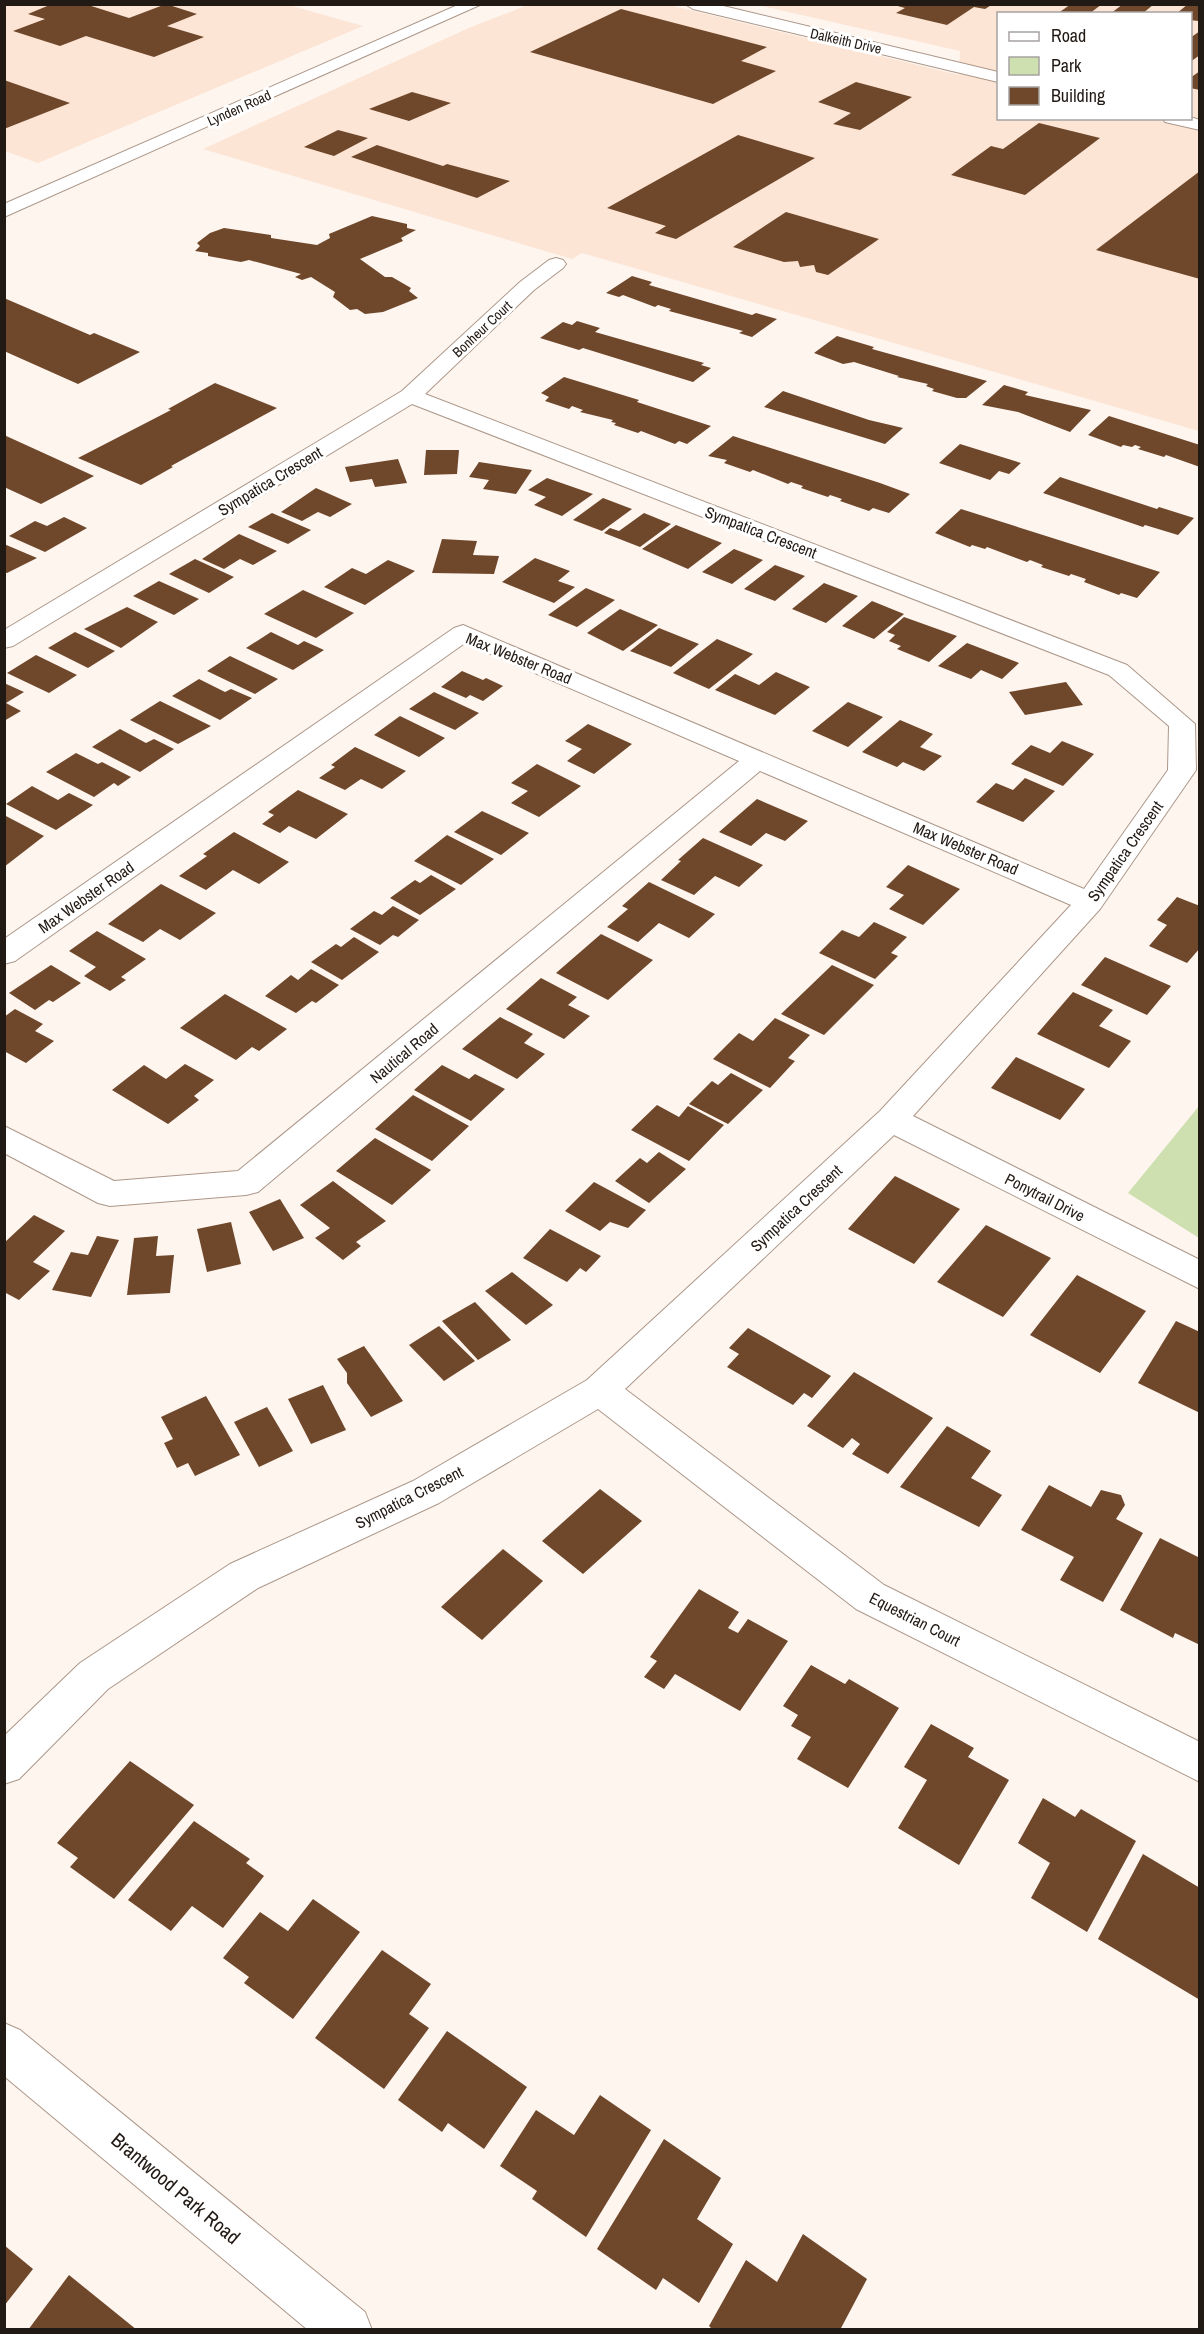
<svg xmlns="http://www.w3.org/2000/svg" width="1204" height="2334" viewBox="0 0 1204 2334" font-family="'Archivo Narrow',sans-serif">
<rect width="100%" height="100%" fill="#fef5ef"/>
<g fill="#fce5d5" fill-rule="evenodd">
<polygon points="4,5 289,5 363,26 38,163 5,151"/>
<path d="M528 5H669L959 75 960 51 758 5H1199V431L582 253 572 259 203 149 471 27ZM998 14H1190V118H998Z"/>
</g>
<polygon fill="#cee0b0" points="1199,1106 1199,1238 1128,1193"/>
<g fill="#6f472b">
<polygon points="52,4 85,4 129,18 166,4 197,14 167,26 204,37 154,57 86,36 60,46 13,31 45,19 28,14"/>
<polygon points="993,4 985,9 974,7 947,25 896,13 905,8 894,5"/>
<polygon points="1071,4 1102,4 1089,14 1057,14"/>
<polygon points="1123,4 1154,4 1142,14 1110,14"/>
<polygon points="1188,4 1200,4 1198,21 1190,20 1190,14 1176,14"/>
<polygon points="621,9 767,47 741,61 776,71 713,104 530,52"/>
<polygon points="1200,31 1200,55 1190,62 1190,38"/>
<polygon points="1200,71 1200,90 1190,88 1190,78"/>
<polygon points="4,80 70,103 4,129"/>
<polygon points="856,82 912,97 860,130 833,124 851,113 818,102"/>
<polygon points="412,92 451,103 409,121 369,109"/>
<polygon points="1039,123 1100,138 1025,195 951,175 991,146 1003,149"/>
<polygon points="338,130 368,138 334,156 304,147"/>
<polygon points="738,135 815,158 676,239 655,233 666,226 607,208"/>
<polygon points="377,145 443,166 447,164 510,181 477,198 351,157"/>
<polygon points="1200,171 1200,279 1096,250"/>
<polygon points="786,212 879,239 828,275 816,272 814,265 800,267 798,261 784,262 733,247"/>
<polygon points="372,216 407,224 407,228 416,230 401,238 403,241 360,259 385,277 392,277 411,288 409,291 418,298 383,312 365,314 357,309 350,310 333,297 335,292 311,277 302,280 295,277 301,274 249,260 241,262 208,256 208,253 195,251 200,246 197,243 210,233 224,228 271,235 271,238 317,245 330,238 329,234"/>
<polygon points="632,276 652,282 649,285 752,315 756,313 777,319 752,337 739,333 743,331 669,311 671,309 658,305 655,307 623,295 619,297 606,293"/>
<polygon points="4,298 90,335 94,333 140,352 78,384 4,351"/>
<polygon points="577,321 600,328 595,332 704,363 701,365 711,368 693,382 583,348 579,350 540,338 563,322 572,325"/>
<polygon points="837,336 874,347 872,349 987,381 966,398 957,398 932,391 934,389 926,386 928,384 897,377 899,376 854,362 843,364 814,353"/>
<polygon points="564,377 639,400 637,402 711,426 687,444 679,441 675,444 641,431 638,433 614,425 616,423 611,422 613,420 580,412 583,410 572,406 569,409 545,401 549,397 541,393"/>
<polygon points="215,383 277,408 171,466 173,467 141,485 78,458 171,410 168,409"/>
<polygon points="1004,385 1028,392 1025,395 1091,410 1070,432 1018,412 982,405"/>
<polygon points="783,391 869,420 903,428 885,444 764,407"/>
<polygon points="1109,416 1200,445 1200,467 1166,455 1164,457 1138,449 1141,447 1135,445 1132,447 1123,445 1121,447 1088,435"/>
<polygon points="4,435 94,476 41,504 4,487"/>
<polygon points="733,436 880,483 910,494 889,513 873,508 869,511 840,501 842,499 830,495 828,497 801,488 803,486 791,482 788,484 753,470 750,472 724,463 727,460 708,456"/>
<polygon points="960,444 1021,463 1009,474 999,471 990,480 939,463"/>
<polygon points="426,450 459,450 457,474 424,475"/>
<polygon points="398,459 407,483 375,487 372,479 350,482 345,467"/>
<polygon points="479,462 532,470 516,494 483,489 489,480 469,477"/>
<polygon points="1060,477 1157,509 1159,507 1194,518 1178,535 1145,525 1143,527 1043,493"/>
<polygon points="547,478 593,494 562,516 534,505 546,497 528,490"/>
<polygon points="316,488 352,504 330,517 318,512 302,521 281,512"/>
<polygon points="603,498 632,509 602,531 573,520"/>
<polygon points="961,509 1160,572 1137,598 1121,593 1119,595 1084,582 1086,579 1071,574 1069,576 1041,567 1043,565 1030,560 1027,562 987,547 985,549 972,545 970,547 935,533"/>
<polygon points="272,513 311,530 288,544 248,527"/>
<polygon points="644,513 671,524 640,547 604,533 610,528 619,531"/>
<polygon points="64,517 87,528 45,552 9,536 35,521 47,526"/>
<polygon points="676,525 722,543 688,569 642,549"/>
<polygon points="239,534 277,551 253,565 240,559 224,569 202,559"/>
<polygon points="442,539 477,541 473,555 499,556 494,574 432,573"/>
<polygon points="4,544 37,558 7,573 4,572"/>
<polygon points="734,549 763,560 732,584 702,572"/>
<polygon points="535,558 570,571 558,581 575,587 554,603 502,582"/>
<polygon points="195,559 234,577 209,593 169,574"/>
<polygon points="388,560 415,571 365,605 324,587 352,568 366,574"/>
<polygon points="775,565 805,576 775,601 744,589"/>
<polygon points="159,581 199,599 174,615 133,596"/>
<polygon points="824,583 858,596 826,623 792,609"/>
<polygon points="586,588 615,600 577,627 548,615"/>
<polygon points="303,590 354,613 316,638 264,614"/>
<polygon points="872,601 904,614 874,639 842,626"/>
<polygon points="127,607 158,622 121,648 84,629"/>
<polygon points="620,609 658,625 623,651 587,633"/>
<polygon points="904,617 957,636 929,662 897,649 901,646 889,641 895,635 887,632"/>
<polygon points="659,628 699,644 671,667 630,651"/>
<polygon points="75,632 115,651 88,668 48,648"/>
<polygon points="271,632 298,645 304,641 324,650 293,670 246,648"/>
<polygon points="717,639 753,654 709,689 673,673"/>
<polygon points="967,643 1019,663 1002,679 981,670 971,679 938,666"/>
<polygon points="36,655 77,675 49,693 7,673"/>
<polygon points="230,656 278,679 255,694 207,671"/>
<polygon points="462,671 483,680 486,678 503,686 483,701 470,695 466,698 441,687"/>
<polygon points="776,672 810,687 775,715 715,690 735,674 759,685"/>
<polygon points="199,679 225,692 231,689 252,698 220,720 172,696"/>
<polygon points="1066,682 1083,705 1025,715 1009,692"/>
<polygon points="4,683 24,692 6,703 21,711 4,721"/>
<polygon points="434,692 479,713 455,730 409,709"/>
<polygon points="160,701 211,726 178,744 130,720"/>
<polygon points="848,702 883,717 848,747 812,731"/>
<polygon points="400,716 445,738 419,757 374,735"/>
<polygon points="900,720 933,734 920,747 942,756 924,771 903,762 897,767 862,752"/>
<polygon points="588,724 632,744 594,774 567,761 582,749 565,741"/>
<polygon points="120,729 146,743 154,739 174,749 140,772 92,747"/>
<polygon points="1062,741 1094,754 1063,786 1011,764 1031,745 1050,753"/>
<polygon points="355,747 406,771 382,789 361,779 345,790 319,778 335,767 331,765"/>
<polygon points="76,753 98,764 102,762 131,777 118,786 114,783 94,797 46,772"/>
<polygon points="537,764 581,786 539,817 511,803 528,791 511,783"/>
<polygon points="1025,778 1055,791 1023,822 976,802 996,783 1013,790"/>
<polygon points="32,786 58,800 69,793 93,805 56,830 6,804"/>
<polygon points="298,790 348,814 316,839 289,826 280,833 262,824 274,815 268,812"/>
<polygon points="757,799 808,821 785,841 766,833 751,846 719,832"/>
<polygon points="482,811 529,833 501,855 454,832"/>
<polygon points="4,815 44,836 4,867"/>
<polygon points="234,832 289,862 259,884 233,870 206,890 179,876 207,856 203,854"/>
<polygon points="447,835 494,859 461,885 414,861"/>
<polygon points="703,838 763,865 739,887 715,876 694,895 661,880 681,861 678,860"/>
<polygon points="908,865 960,889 923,925 889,909 904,895 886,887"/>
<polygon points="431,875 456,889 420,915 390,898 415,880 420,883"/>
<polygon points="649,882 715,914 689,938 659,923 638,942 607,927 628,909 622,906"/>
<polygon points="161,884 216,913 180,940 160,929 143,942 108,924"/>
<polygon points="1177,897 1200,906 1200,948 1187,963 1149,946 1167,925 1157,920"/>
<polygon points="393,906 419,920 398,937 393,935 380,945 350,929 374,911 382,915"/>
<polygon points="874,922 907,937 891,953 898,956 875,979 819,953 842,930 859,937"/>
<polygon points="97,931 146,959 121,977 126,980 110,991 84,976 96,967 69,951"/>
<polygon points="601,934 653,960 608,1000 556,973"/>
<polygon points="354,937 379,952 342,980 311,962 336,944 341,947"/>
<polygon points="1105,957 1171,986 1147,1015 1081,985"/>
<polygon points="51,965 81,983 53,1002 49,1000 35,1010 9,993"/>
<polygon points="832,965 874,985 824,1035 781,1014"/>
<polygon points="311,969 339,985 316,1003 312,1001 296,1013 265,996 291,975 298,980"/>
<polygon points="541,978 577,997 568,1005 590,1016 564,1039 506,1009"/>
<polygon points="1073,992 1113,1010 1099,1026 1131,1041 1109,1068 1037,1034"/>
<polygon points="225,994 287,1029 259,1051 252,1047 236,1060 180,1028"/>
<polygon points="15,1009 43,1024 35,1031 54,1041 26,1063 4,1051 4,1017"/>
<polygon points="500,1017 533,1034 524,1043 545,1054 517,1079 462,1049"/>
<polygon points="775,1018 810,1035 788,1058 795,1061 770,1088 713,1059 739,1033 753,1041"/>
<polygon points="1016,1057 1085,1089 1060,1120 991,1088"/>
<polygon points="185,1064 214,1080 194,1096 199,1100 168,1124 112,1090 144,1065 166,1079"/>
<polygon points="442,1065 469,1079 475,1074 505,1089 471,1121 414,1090"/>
<polygon points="731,1073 763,1090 728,1124 689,1104 712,1081 718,1085"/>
<polygon points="413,1095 469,1126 432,1161 375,1129"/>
<polygon points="657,1105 679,1117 688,1106 724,1125 689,1161 631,1130"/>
<polygon points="375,1138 431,1170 392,1205 336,1171"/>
<polygon points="659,1152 686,1169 649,1203 615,1181 640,1158 647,1163"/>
<polygon points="895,1176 960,1209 914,1264 848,1229"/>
<polygon points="333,1181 386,1221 356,1242 361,1246 343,1260 315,1238 330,1228 300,1205"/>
<polygon points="594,1182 646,1210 628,1228 610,1222 600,1231 565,1211"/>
<polygon points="280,1199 304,1238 273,1251 249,1212"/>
<polygon points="34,1215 65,1231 33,1262 50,1271 19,1300 4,1292 4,1243"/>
<polygon points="231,1222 241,1264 207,1272 197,1229"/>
<polygon points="986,1225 1051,1258 1003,1317 937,1282"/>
<polygon points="550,1229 601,1256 586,1272 580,1268 567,1282 523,1258"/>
<polygon points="97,1236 119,1240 91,1297 52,1290 71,1252 88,1255"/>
<polygon points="158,1236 156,1256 174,1255 170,1293 127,1295 134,1238"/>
<polygon points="512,1272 553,1305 526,1325 485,1291"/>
<polygon points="1077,1275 1146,1311 1100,1373 1030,1335"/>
<polygon points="475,1302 511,1340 478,1360 442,1321"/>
<polygon points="1176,1321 1200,1332 1200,1413 1138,1383"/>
<polygon points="439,1326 475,1361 444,1381 409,1345"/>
<polygon points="748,1328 831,1376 812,1398 804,1393 793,1405 727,1367 739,1354 729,1348"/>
<polygon points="364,1346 403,1401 371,1417 347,1383 347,1373 337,1359"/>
<polygon points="854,1372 933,1418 888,1474 852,1454 860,1444 852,1438 843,1448 807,1426"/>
<polygon points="323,1385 346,1430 311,1444 288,1399"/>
<polygon points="206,1396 240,1455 195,1476 188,1463 177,1468 164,1443 173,1439 161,1417"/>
<polygon points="267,1407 293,1451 259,1467 234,1422"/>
<polygon points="947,1426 991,1451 971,1478 1002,1495 979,1527 900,1487"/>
<polygon points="1049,1485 1091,1507 1101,1490 1121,1495 1125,1505 1116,1519 1143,1533 1103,1602 1060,1580 1074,1557 1021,1530"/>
<polygon points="600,1489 642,1521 583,1574 542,1541"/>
<polygon points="1160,1538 1200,1558 1200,1645 1175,1633 1173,1638 1120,1610"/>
<polygon points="503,1549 543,1581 482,1640 441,1607"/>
<polygon points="699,1589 739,1612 728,1628 738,1633 748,1619 788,1641 740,1711 675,1674 664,1689 644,1677 657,1661 650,1657"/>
<polygon points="811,1665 845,1684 849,1679 899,1708 848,1788 797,1759 811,1737 791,1726 798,1715 783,1706"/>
<polygon points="931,1724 974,1748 968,1757 1009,1780 959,1865 898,1828 927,1780 904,1767"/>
<polygon points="130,1761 194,1805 114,1899 70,1867 78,1858 57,1843"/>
<polygon points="1043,1798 1075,1817 1081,1809 1136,1841 1087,1932 1031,1898 1050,1863 1018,1843"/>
<polygon points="194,1821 250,1859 246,1863 264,1876 223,1928 192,1906 171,1931 128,1900"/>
<polygon points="1143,1854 1200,1888 1200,2000 1098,1939"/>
<polygon points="313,1899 360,1932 293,2019 244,1983 249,1977 223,1958 260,1912 288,1931"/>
<polygon points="382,1950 431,1984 409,2014 429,2028 384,2089 315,2038"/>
<polygon points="447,2031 527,2087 484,2149 448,2123 442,2132 398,2100"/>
<polygon points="600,2095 651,2130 586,2237 532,2199 537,2191 500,2166 536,2110 574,2135"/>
<polygon points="664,2139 721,2178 697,2219 733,2244 699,2303 663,2278 656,2290 597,2249"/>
<polygon points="803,2234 867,2279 840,2330 713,2330 709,2326 746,2260 777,2282"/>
<polygon points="4,2245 33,2269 4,2306"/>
<polygon points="69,2275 137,2330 28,2330"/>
</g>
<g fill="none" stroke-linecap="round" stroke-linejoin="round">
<defs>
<g id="minor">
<polygon points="685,4 715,4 998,72 998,82 693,9"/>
<polygon points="1190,117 1200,120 1200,130 1165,122 1163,118"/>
<polygon points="556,258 563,260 566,264 563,268 534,290 425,394 1127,665 1195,724 1196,770 1100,909 913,1116 1200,1260 1200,1289 894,1135 625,1389 884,1585 1200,1742 1200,1782 856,1609 598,1409 439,1503 258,1588 108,1689 19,1779 4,1784 4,1736 80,1663 230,1564 413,1481 587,1380 880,1111 1071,905 760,771 258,1192 246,1195 110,1206 98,1203 4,1153 4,1126 114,1181 238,1171 739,761 465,643 15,961 4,964 4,939 454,628 463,625 1084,889 1168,770 1169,726 1109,675 412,404 13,646 4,648 4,630 402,391 520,282 549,260"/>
</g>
<polygon id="tertiary" points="4,2023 20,2030 365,2312 372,2330 308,2330 4,2076"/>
<polygon id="secondary" points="460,4 482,4 4,217 4,204"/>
</defs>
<use href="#minor" stroke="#ac9789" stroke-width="2"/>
<use href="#tertiary" stroke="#ac9789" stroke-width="2"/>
<use href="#secondary" stroke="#ac9789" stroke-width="2"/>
<use href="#minor" fill="#fff" fill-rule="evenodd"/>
<use href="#tertiary" fill="#fff" fill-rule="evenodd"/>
<use href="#secondary" fill="#fff" fill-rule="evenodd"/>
</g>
<g text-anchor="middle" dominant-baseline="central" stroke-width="6" stroke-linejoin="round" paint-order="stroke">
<g font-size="14" fill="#211914" stroke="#fff">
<text transform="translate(846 41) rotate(13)">Dalkeith Drive</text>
<text transform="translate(239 108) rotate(-24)">Lynden Road</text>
<text transform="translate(482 329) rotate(-43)">Bonheur Court</text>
</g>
<g font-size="16" fill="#211914" stroke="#fff">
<text transform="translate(270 481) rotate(-31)">Sympatica Crescent</text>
<text transform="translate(761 532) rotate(21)">Sympatica Crescent</text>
<text transform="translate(519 658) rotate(22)">Max Webster Road</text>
<text transform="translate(966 848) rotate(23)">Max Webster Road</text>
<text transform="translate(1125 851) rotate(-55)">Sympatica Crescent</text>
<text transform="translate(86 897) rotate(-35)">Max Webster Road</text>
<text transform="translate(404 1053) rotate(-40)">Nautical Road</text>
<text transform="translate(1045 1197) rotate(27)">Ponytrail Drive</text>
<text transform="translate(796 1208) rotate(-43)">Sympatica Crescent</text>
<text transform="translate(409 1497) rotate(-27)">Sympatica Crescent</text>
<text transform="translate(915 1619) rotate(27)">Equestrian Court</text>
</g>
<g font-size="20" fill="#211914" stroke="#fff">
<text transform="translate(176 2188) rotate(40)">Brantwood Park Road</text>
</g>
</g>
<rect width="1204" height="2334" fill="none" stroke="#211914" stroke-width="12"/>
<rect x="997" y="12" width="195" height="108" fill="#ffffff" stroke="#a6a3a1" stroke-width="1.5"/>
<rect x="1009" y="32" width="30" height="9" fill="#ffffff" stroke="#a6a3a1" stroke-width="1.5"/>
<text x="1051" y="42" font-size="18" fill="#211914">Road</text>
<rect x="1009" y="57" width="30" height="18" fill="#cee0b0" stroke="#a6a3a1" stroke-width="1.5"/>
<text x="1051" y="72" font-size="18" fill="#211914">Park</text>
<rect x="1009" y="87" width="30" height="18" fill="#6f472b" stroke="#a6a3a1" stroke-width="1.5"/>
<text x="1051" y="102" font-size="18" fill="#211914">Building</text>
</svg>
